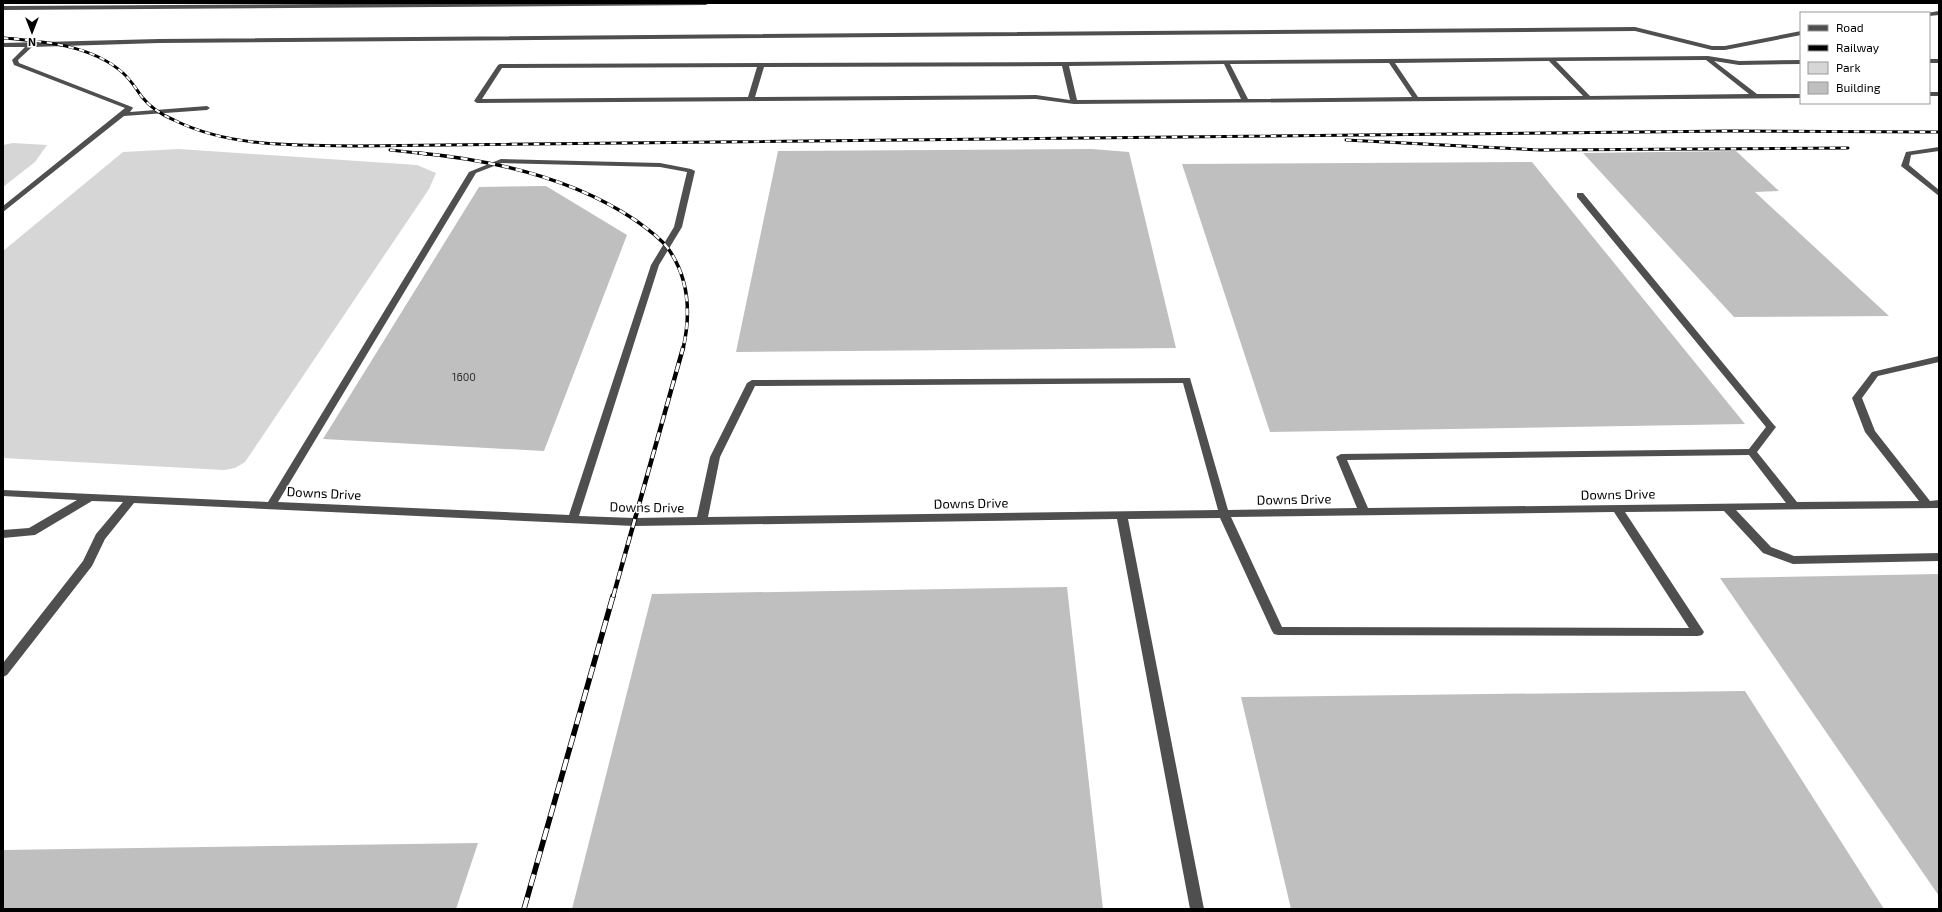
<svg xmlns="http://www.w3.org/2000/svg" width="1942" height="912" viewBox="0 0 1942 912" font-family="'Exo 2',sans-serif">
<rect width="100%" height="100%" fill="#fff"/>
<g fill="#d6d6d6">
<polygon points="13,143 47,145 35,162 3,187 3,145"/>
<polygon points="179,149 417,165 436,173 429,189 245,462 235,468 224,470 3,458 3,251 123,152"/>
</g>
<g fill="#bfbfbf">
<polygon points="1092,149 1129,152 1176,348 736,352 778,151"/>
<polygon points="1736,151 1779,191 1755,192 1889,316 1734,317 1583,153"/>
<polygon points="1532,162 1745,424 1270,432 1182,164"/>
<polygon points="546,186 627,235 544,451 323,439 479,187"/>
<polygon points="1939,574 1939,896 1720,578"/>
<polygon points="1067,587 1103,909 572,909 652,594"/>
<polygon points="1745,691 1884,909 1291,909 1241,697"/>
<polygon points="478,843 456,909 3,909 3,850"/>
</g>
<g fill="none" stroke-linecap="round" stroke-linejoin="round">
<g fill="#4f4f4f" fill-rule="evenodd">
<polygon points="471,3 709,3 706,5 3,10 3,6"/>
<polygon points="1939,11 1939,15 1929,16 1929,13 1927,13"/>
<polygon points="1635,27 1712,46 1725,46 1801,31 1801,35 1725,50 1712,50 1635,31 159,43 32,47 18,60 19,63 132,107 133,108 130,112 207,106 210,108 207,110 124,116 3,212 3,206 125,108 14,65 12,60 25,47 3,47 3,43 159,39"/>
<path d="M1708 56 1739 61 1801 60V64L1739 65 1714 61 1757 94H1801V98L1074 104 1036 99 477 103 474 101 498 65 500 64 1065 62ZM1706 60 1749 94 1590 96 1556 61ZM1549 61 1583 96 1418 97 1395 63ZM1389 63 1412 97 1248 99 1230 64ZM1224 64 1241 99 1077 100 1069 66ZM1062 66 1070 100 1036 95 755 97 764 67ZM757 67 748 97 482 99 502 68Z"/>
<rect x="1929" y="59" width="10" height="4"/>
<rect x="1929" y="92" width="10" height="4"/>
<polygon points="1939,147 1939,151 1911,155 1909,165 1939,190 1939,196 1901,166 1906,152"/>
<path d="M501 159 660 163 691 169 695 171 682 227 659 265 579 516 634 518 697 517 710 457 747 383 752 380 1190 378 1228 510 1357 508 1336 457 1341 454 1749 449 1766 427 1577 197V193H1583L1774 425 1776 427 1757 452 1797 502 1919 501 1865 432 1852 398 1872 372 1939 356V362L1878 376 1862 398 1875 431 1930 501 1939 500V508L1736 510 1771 547 1794 556 1939 553V561L1793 564 1763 553 1724 511 1625 512 1702 629 1704 632 1702 635 1698 636 1278 635 1274 634 1272 631 1220 518 1128 519 1204 909H1190L1117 519 634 526 134 503 105 539 92 566 7 675 3 677V663L83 561 96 534 123 502 92 501 35 535 3 538V530L29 528 77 500 3 496V490L268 502 469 172ZM502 163 660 167 687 172 674 227 651 265 569 515 278 502 476 173ZM1183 383 1218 510 708 517 720 457 755 386ZM1749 455 1786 503 1368 508 1347 460ZM1614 512 1689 628 1282 627 1231 517Z"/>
</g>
<defs>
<g id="rail-far3">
<path d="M3 38C42 41 92 45 123 73 131 80 136 89 142 97 150 107 162 115 174 120 230 148 297 145 358 146L1731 131 1939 132"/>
<polyline points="1346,140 1541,150 1848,148"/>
<polyline points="390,150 427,154"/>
</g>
<path id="rail-far2" d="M419 153C493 160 572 178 635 220 646 228 658 236 667 247 689 277 691 314 683 349"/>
<polyline id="rail-far1" points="613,597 683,348"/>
<polyline id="rail" points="524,909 613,596"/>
</defs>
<use href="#rail-far3" stroke="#000" stroke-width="3"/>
<use href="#rail-far2" stroke="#000" stroke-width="3.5"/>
<use href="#rail-far1" stroke="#000" stroke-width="4.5"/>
<use href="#rail" stroke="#000" stroke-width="5.5"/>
<use href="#rail-far3" stroke="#fff" stroke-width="2" stroke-dasharray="5.5" stroke-linecap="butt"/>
<use href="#rail-far2" stroke="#fff" stroke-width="2.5" stroke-dasharray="7" stroke-linecap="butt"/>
<use href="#rail-far1" stroke="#fff" stroke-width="3" stroke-dasharray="9" stroke-linecap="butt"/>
<use href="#rail" stroke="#fff" stroke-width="4" stroke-dasharray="12" stroke-linecap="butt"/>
</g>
<g text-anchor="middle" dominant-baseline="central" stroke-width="3" stroke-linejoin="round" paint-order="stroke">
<g font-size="11" fill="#303030">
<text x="464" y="376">1600</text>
</g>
<g font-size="13" fill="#000" stroke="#fff">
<text transform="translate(324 493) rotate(3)">Downs Drive</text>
<text transform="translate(1618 494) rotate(-1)">Downs Drive</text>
<text transform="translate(1294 499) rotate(-1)">Downs Drive</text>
<text transform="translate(971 503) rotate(-1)">Downs Drive</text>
<text transform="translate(647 507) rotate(1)">Downs Drive</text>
</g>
</g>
<rect width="1942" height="912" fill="none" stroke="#000000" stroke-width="8"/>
<rect x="1800" y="12" width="130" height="92" fill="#ffffff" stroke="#999999"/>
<rect x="1808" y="25" width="20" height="6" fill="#4f4f4f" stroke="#999999"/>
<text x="1836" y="32" font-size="12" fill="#000000">Road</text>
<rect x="1808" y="45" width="20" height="6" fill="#000000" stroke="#999999"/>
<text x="1836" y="52" font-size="12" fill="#000000">Railway</text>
<rect x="1808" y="62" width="20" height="12" fill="#d6d6d6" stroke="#999999"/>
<text x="1836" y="72" font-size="12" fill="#000000">Park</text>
<rect x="1808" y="82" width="20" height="12" fill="#bfbfbf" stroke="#999999"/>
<text x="1836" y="92" font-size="12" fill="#000000">Building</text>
<g transform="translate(32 32) rotate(180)" stroke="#ffffff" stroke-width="3" paint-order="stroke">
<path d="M0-3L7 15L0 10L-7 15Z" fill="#000000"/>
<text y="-6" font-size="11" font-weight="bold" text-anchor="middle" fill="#000000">N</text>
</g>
</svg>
